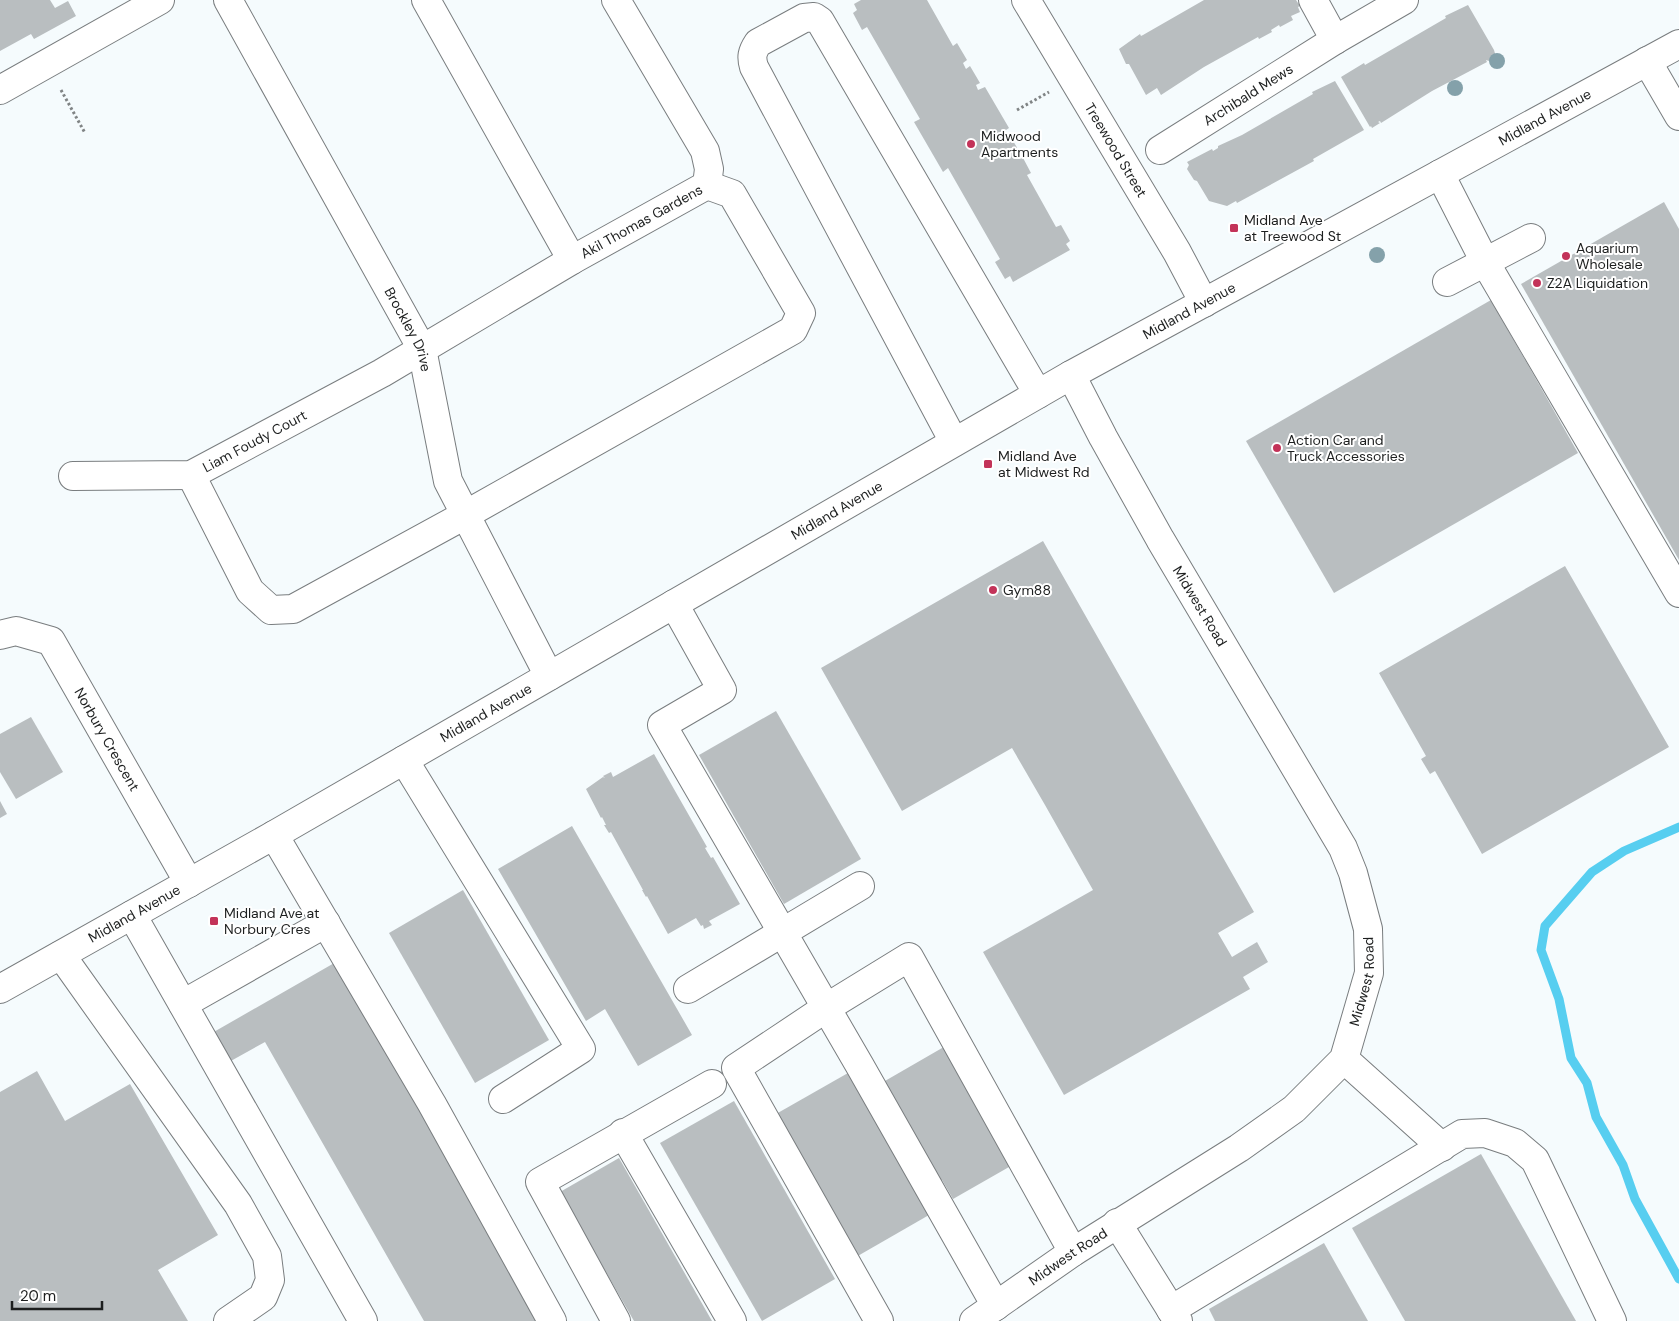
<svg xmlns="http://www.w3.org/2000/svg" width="1679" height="1321" viewBox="0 0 1679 1321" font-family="'DM Sans',sans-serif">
<rect width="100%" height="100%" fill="#f5fbfd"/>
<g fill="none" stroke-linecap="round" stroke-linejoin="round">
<polyline stroke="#57cef0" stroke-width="9" points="1679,827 1624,851 1592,872 1545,926 1541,950 1559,999 1571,1058 1587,1083 1596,1117 1623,1165 1635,1199 1679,1279"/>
</g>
<g fill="#b9bec0">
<polygon points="0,0 50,0 55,8 68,1 76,16 34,39 31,34 0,51"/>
<polygon points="861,0 927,0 953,46 957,43 967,60 963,63 966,69 970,66 980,83 976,85 978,90 985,87 1009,128 1003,132 1005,137 1009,134 1019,151 1015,153 1018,159 1022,156 1031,173 1027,175 1056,227 1061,225 1070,241 1066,244 1070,250 1013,282 1010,276 1005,279 995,262 1000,259 948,168 943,172 914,122 920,119 867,27 862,30 853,13 857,10 854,4"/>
<polygon points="1204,0 1296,0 1300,6 1298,7 1300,12 1291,16 1293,20 1280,27 1279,25 1271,30 1272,32 1259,39 1258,37 1204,67 1161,95 1157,88 1146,95 1129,64 1126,64 1119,49 1140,34 1141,36 1143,35"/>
<polygon points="1468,5 1494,50 1496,57 1489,61 1486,60 1487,62 1432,91 1381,123 1380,121 1378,122 1380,123 1372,128 1371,126 1370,127 1341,77 1364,63 1365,65 1446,18 1445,16"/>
<polygon points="1335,81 1364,130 1313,159 1314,161 1237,203 1236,201 1227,206 1209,201 1197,181 1194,180 1187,169 1189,165 1187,162 1212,149 1213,151 1218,148 1218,146 1242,135 1313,94 1312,92"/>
<polygon points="1664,202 1679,229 1679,560 1521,284"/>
<polygon points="1491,300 1578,453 1334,593 1246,441"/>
<polygon points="1043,541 1254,912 1218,933 1232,957 1257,942 1268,962 1243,977 1250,989 1064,1095 983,952 1093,890 1045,805 1012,748 902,811 821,668"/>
<polygon points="1565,566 1669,747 1482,854 1435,771 1430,774 1421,759 1426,756 1379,673"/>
<polygon points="776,711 861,859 784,904 699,755"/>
<polygon points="31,717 63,772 16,799 0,772 0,734"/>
<polygon points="654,754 707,847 705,848 711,858 713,857 740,904 709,921 712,925 704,929 703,925 701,926 696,918 668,934 647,896 646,897 642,890 643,890 611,832 609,833 604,825 606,825 602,817 601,818 586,789 603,777 605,778 603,776 611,772 613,777"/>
<polygon points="0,801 7,814 0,818"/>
<polygon points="572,826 692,1035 638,1066 605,1009 586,1021 498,869"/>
<polygon points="463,890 549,1040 475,1083 389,933"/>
<polygon points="336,962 540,1321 424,1321 265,1042 229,1062 212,1033"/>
<polygon points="949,1044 1016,1163 953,1199 942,1180 935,1184 878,1085"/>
<polygon points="37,1071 65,1121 130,1084 218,1235 158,1270 188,1321 0,1321 0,1092"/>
<polygon points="848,1073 929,1215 856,1257 776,1114"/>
<polygon points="734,1101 835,1279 762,1321 660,1143"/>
<polygon points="1481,1154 1576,1321 1405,1321 1352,1228"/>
<polygon points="619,1158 712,1321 634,1321 560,1192"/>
<polygon points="1324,1243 1368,1321 1215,1321 1209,1309"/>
</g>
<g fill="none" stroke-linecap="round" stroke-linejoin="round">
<defs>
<g id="minor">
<path id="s1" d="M228 0 422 349 448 481 549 676"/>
<polyline points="426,0 572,260"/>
<path id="s2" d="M1026 0 1177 252 1204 303"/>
<polyline points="1313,0 1335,40"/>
<polyline points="1647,61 1679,116"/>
<polyline points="0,90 160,0"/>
<path id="s3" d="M1160 150 1335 40 1404 0"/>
<polyline points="1440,174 1485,262 1679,593"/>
<polyline points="1447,282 1531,238"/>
<path d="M954 442 754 67C751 57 752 52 758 43L804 18 814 17 820 21 1038 394"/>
<polyline points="191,475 250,591 271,610 293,609 465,515 793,330 801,313 732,194 707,185"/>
<path id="s4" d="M73 476 191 475 382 373 572 260 707 185 709 169 705 151 616 0"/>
<polyline points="674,604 722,690 662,725 860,1066 996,1306"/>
<path id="s5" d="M0 635 16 631 51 641 189 883"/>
<polyline points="404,760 581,1049 503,1099"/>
<polyline points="274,835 432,1104 552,1321"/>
<polyline points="132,915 363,1321"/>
<polyline points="61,955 238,1204 267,1256 270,1280 263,1297 228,1321"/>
<polyline points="688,989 860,886"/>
<polyline points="183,1004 326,923"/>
<polyline points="1344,1059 1442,1147"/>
<polyline points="623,1133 732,1321"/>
<polyline points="1117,1223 1178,1321"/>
<polyline points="1171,1310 1462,1134 1485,1133 1515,1143 1535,1160 1612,1321"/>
<polyline points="616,1321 540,1182 712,1084"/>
<polyline points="879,1321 736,1068 826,1008 909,957 1073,1252"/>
<path id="s6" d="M974 1321 1073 1252 1239 1148 1294 1109 1344 1059 1369 973 1368 929 1353 873 1343 848 1160 539 1103 437 1071 375"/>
</g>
<g id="major">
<path id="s7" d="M0 989 274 835 1071 375 1679 44"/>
</g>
</defs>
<use href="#minor" stroke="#797d7f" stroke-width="30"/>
<use href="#major" stroke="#797d7f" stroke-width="30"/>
<g stroke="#808485" stroke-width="3" stroke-dasharray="2.5 2.5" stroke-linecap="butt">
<polyline points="61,90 85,133"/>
<polyline points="1017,110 1049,92"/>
</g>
<use href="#minor" stroke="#fff" stroke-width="28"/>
<use href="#major" stroke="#fff" stroke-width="28"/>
</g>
<g fill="#84a1aa">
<circle cx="1497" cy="61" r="8"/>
<circle cx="1455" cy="88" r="8"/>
<circle cx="1377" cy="255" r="8"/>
</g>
<g fill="#c33359" stroke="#fff" stroke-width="2">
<circle cx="971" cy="144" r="5"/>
<rect x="1229" y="223" width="10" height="10" rx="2.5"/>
<circle cx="1566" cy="256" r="5"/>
<circle cx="1537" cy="283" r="5"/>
<circle cx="1277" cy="448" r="5"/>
<rect x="983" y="459" width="10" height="10" rx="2.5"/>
<circle cx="993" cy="590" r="5"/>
<rect x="209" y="916" width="10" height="10" rx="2.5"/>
</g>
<g text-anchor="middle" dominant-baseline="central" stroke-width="4" stroke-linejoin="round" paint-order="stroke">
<g font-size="14" fill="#1d1f1f" stroke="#fff">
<text stroke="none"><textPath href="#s3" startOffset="104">Archibald Mews</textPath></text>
<text stroke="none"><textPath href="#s7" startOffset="1774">Midland Avenue</textPath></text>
<text stroke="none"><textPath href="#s2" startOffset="175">Treewood Street</textPath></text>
<text stroke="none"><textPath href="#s4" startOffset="635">Akil Thomas Gardens</textPath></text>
<text stroke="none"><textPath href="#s7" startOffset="1369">Midland Avenue</textPath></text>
<text stroke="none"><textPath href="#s1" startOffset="376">Brockley Drive</textPath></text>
<text stroke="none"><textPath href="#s4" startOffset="190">Liam Foudy Court</textPath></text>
<text stroke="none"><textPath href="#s7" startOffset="964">Midland Avenue</textPath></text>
<text transform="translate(1200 606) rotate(59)">Midwest Road</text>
<text stroke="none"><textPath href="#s7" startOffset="559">Midland Avenue</textPath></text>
<text stroke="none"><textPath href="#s5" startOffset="166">Norbury Crescent</textPath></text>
<text stroke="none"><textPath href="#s7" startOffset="154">Midland Avenue</textPath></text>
<text stroke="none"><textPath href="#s6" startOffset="535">Midwest Road</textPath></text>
<text stroke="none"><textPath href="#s6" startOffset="114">Midwest Road</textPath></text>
</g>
<g font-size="14" fill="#1d1f1f" stroke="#fff" text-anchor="start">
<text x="981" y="136">Midwood<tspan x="981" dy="16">Apartments</tspan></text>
<text x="1244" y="220">Midland Ave<tspan x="1244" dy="16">at Treewood St</tspan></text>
<text x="1576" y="248">Aquarium<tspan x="1576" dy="16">Wholesale</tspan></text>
<text x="1547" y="283">Z2A Liquidation</text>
<text x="1287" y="440">Action Car and<tspan x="1287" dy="16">Truck Accessories</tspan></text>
<text x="998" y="456">Midland Ave<tspan x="998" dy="16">at Midwest Rd</tspan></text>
<text x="1003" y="590">Gym88</text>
<text x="224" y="913">Midland Ave at<tspan x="224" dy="16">Norbury Cres</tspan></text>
</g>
</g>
<path d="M12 1301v8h90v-8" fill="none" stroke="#1d1f1f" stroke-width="2.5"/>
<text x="20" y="1301" font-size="15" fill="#1d1f1f" stroke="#ffffff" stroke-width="4" paint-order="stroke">20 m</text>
</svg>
